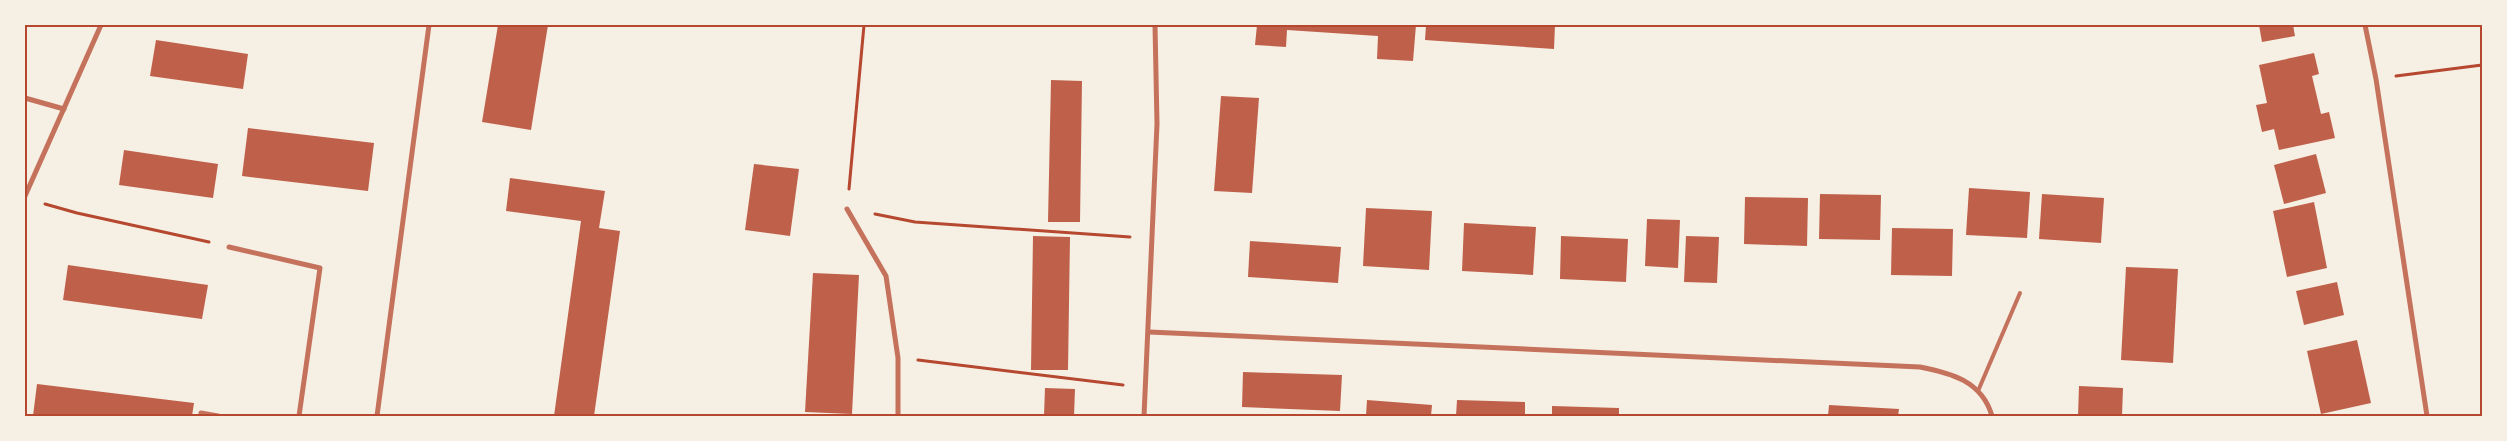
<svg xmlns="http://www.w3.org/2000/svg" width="2507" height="441" viewBox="0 0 2507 441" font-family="'Public Sans',sans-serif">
<rect width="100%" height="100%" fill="#f6efe4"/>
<g fill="#bf614a">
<polygon points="498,25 548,25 531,130 482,122"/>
<polygon points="1257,25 1416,25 1413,61 1377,59 1378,36 1287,30 1286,47 1255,45"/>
<polygon points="1426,25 1555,25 1554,49 1425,40"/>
<polygon points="2259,25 2293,25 2295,36 2262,42"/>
<polygon points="156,40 248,54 243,89 150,76"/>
<polygon points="2314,53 2319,74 2312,76 2321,114 2329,112 2335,138 2279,150 2274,129 2262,132 2256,105 2267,103 2259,65"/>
<polygon points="1051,80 1082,81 1080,222 1048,222"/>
<polygon points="1221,96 1259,98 1252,193 1214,191"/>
<polygon points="248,128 374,143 368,191 242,176"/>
<polygon points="124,150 218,164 213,198 119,185"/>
<polygon points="2316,154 2326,193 2284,204 2274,165"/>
<polygon points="754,164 799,169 790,236 745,230"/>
<polygon points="510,178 605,191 599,228 620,231 594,416 554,416 581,221 506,211"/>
<polygon points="1969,188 2030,192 2027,238 1966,235"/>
<polygon points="1820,194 1881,195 1880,240 1819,239"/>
<polygon points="2042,194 2104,198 2101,243 2039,239"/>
<polygon points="1745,197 1808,198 1807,246 1744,244"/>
<polygon points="2314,202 2327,268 2287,277 2273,211"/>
<polygon points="1366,208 1432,211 1429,270 1363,266"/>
<polygon points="1647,219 1680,220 1678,268 1645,266"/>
<polygon points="1464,223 1536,227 1533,275 1462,271"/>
<polygon points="1892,228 1953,229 1952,276 1891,275"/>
<polygon points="1033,236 1070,237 1068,370 1031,370"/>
<polygon points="1561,236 1628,239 1626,282 1560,279"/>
<polygon points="1686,236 1719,237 1717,283 1684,282"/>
<polygon points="1250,241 1341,247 1338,283 1248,277"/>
<polygon points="68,265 208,285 202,319 63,300"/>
<polygon points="2126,267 2178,269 2173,363 2121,360"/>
<polygon points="813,273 859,275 852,414 805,412"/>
<polygon points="2337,282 2344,315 2304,325 2296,291"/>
<polygon points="2357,340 2371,403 2321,414 2307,351"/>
<polygon points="1243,372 1342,375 1340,411 1242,407"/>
<polygon points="37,384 194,403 192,416 33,416"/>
<polygon points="2079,386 2123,388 2122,416 2078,416"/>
<polygon points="1045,388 1075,389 1074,416 1044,416"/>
<polygon points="1367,400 1432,405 1431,416 1366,416"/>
<polygon points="1457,400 1525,402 1525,416 1456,416"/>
<polygon points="1829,405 1899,409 1898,416 1828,416"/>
<polygon points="1552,406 1619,408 1619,416 1552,416"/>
</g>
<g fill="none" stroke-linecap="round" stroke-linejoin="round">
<g stroke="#b5482f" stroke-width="3">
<polyline points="2396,76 2482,65"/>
<polyline points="849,189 864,25"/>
<polyline points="45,204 77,213 209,242"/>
<polyline points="875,214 915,222 1130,237"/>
<polyline points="918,360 1123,385"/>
</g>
<polyline stroke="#c5725c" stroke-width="4" points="1978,391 2020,293"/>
<g stroke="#c5725c" stroke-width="5">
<polyline points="2365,25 2376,79 2427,416"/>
<polyline points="25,98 64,109"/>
<polyline points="25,196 101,25"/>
<polyline points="847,209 886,276 898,358 898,416"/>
<polyline points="229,247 320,268 299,416"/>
<path d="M1149 332 1920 367C1951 373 1982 381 1992 416"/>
<polyline points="201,413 218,416"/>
<polyline points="377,416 429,25"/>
<polyline points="1144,416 1157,124 1155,25"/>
</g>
</g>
<rect width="2507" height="441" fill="none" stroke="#f6efe4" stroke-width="52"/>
<rect x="26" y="26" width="2455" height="389" fill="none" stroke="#b5482f" stroke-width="2"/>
</svg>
